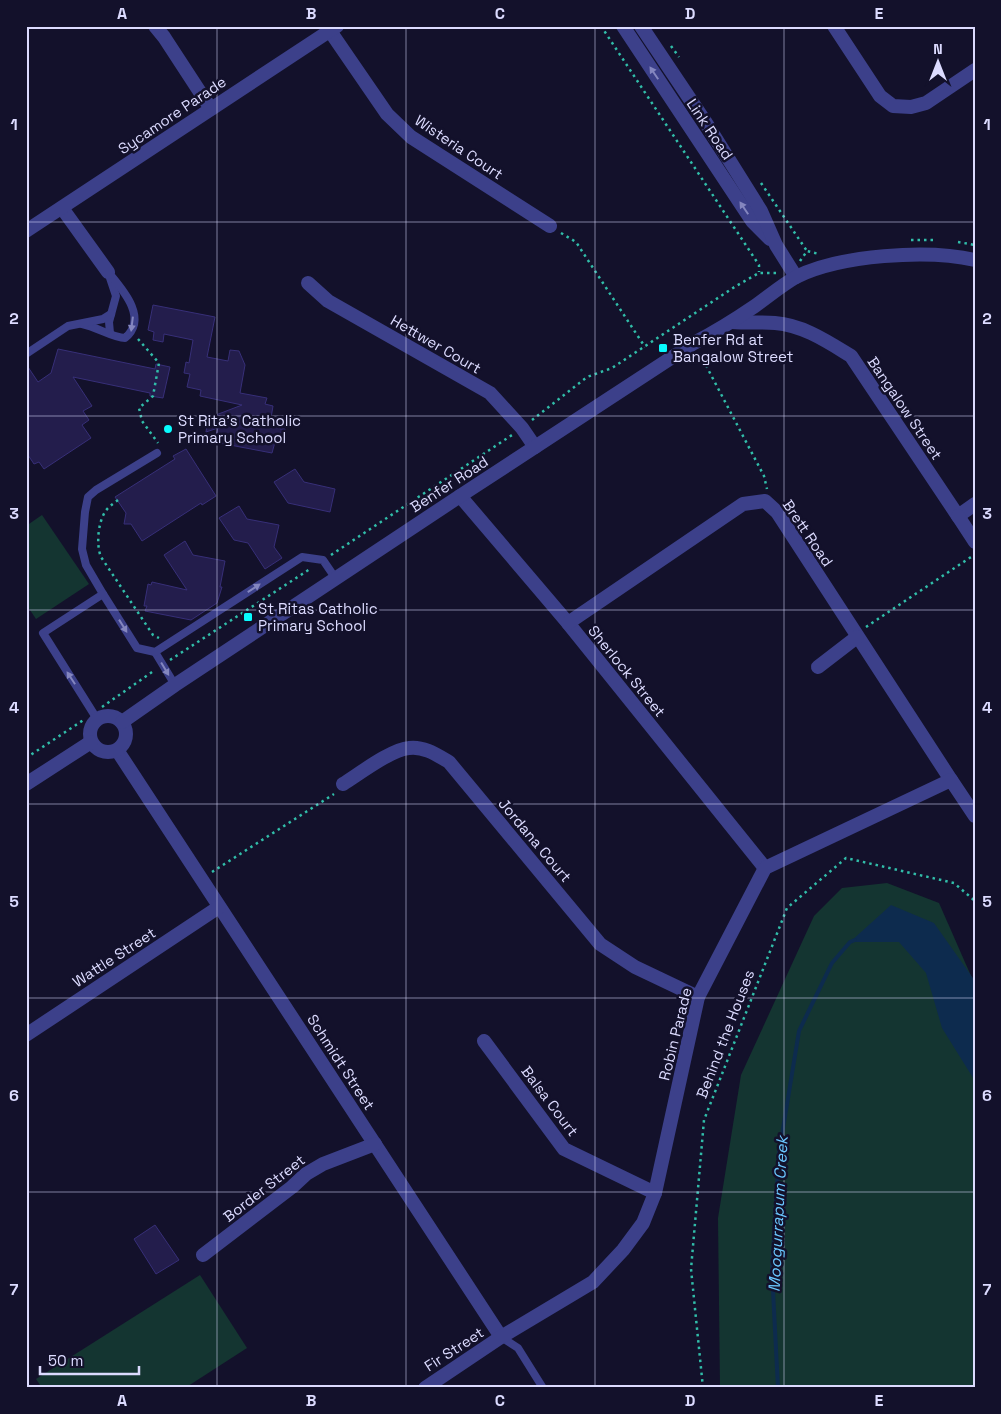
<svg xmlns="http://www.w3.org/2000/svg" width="1001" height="1414" viewBox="0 0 1001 1414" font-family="'Space Grotesk',sans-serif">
<rect width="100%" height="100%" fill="#13112b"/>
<g fill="#143531">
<polygon points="42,515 89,584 36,619 26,604 26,526"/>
<polygon points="887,883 939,903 975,985 975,1388 720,1388 718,1218 741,1075 814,916 842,888"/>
<polygon points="200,1275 247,1348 185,1388 42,1388 36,1379"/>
</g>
<polygon fill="#0d2b4e" points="891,905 934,923 975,981 975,1081 942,1028 926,973 899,942 850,942"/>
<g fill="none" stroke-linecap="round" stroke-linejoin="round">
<polyline stroke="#0d2b4e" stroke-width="4" points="778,1388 772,1271 779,1153 799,1031 832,963 850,942 855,940"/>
</g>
<g fill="#231d4c" stroke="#372f78">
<polygon points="153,305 215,317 207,357 228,361 230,350 239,351 245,365 240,393 267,398 265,404 273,406 270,424 281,426 280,429 285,429 282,443 275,442 272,453 214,442 218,428 206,432 208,418 242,405 200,396 201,390 187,387 190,374 184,373 186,362 189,363 193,340 164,334 163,342 153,340 154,332 148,330"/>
<polygon points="58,349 155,369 156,364 170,367 163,398 150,396 150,393 73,377 92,406 83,411 89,420 82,425 91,438 44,469 39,462 34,464 26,452 26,364 38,382 51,373"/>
<polygon points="186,449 216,496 202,505 201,503 142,541 131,524 124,524 126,513 115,497 175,459 173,456"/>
<polygon points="295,469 304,482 335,489 330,512 288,503 274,482"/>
<polygon points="239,506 247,519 279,525 274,547 282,558 265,569 248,543 234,540 219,518"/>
<polygon points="185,541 193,555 225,561 220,587 222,587 217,603 191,620 145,611 147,606 144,606 148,584 151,585 152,582 187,590 164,555"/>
<polygon points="155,1225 179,1260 156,1274 134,1239"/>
</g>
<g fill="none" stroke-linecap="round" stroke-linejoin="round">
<g stroke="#31bda9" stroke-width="2.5" stroke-dasharray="2.5 4" stroke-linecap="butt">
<polyline points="601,26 759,265 759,272"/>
<polyline points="671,46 679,57"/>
<polyline points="761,183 807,251"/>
<polyline points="561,233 576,242 645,347"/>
<polyline points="911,240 933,240"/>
<polyline points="958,242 975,245"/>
<polyline points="800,261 807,251 819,254"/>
<polyline points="138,339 159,363 153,396 139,408 142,421 158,443"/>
<polyline points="700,354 764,476 767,489"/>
<polyline points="532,420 587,377 612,368 736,286 759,273 777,273"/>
<path d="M118 500C113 504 108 507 105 512 98 523 96 545 101 557L153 635 159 638"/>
<polyline points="331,555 512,435"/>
<polyline points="866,627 974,555"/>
<polyline points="170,660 310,569"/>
<polyline points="102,707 155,670"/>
<polyline points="26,758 85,719"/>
<polyline points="212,872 334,794"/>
<polyline points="703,1388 691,1269 704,1120 787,908 846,858 954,883 975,901"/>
</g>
<g stroke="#3c408a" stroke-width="8">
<polyline points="110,278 116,296 109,322 110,333"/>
<path d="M82 324C97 327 113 338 125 338 149 318 122 289 108 272"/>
<polyline points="26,354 68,326 103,319 111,314"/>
<polyline points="103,594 86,565 82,549 85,512 88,497 96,490 157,453"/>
<polyline points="155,652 175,685"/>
<polyline points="97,719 43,633 103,594 137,648 155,652 302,557 323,560 336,579"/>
<polyline points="501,1337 518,1348 543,1388"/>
</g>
<g stroke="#3c408a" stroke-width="14">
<polyline points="155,26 164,37 211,109"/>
<polyline points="834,26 880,96 893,106 911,107 926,103 975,70"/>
<polyline points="330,31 387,114 411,137 550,226"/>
<polyline points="62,208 108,272"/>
<polyline points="26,231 337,26"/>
<polyline points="308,283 328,301 490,393 522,428 535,447"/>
<path d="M732 322C746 323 761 322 775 323 803 325 828 342 851 356L958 516 975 504"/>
<polyline points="460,496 568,623 765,868"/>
<polyline points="958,516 975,542"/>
<polyline points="568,623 743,504 765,501 777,512 951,780"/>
<polyline points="818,667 857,637"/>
<polyline points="117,750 501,1337"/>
<path d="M343 784C359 774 392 749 409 748 424 746 437 755 449 762L600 944 635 967 698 997"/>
<polyline points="26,1035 219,907"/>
<polyline points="484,1041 564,1149 655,1193"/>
<polyline points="203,1255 292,1187 306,1174 323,1164 375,1144"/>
<polyline points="425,1388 501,1337 593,1282 623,1250 643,1223 655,1193 698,997 765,868 951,780 975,816"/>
</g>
<g stroke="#3c408a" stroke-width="14">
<polyline points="623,26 752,221 770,239"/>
<polyline points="641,26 706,123 761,211 776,245 796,277"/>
<circle cx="108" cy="734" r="18"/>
<path d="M122 722 175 685 460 496 694 343C715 332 736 319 755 306 769 296 782 285 796 277 840 255 927 249 975 260"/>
<polyline points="26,784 91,742"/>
</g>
</g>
<defs><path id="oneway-solid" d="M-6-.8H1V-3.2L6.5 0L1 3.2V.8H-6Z" transform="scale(1.25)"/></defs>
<g fill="#8486bf">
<use href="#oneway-solid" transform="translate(654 73) rotate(-124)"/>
<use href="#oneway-solid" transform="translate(744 208) rotate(-124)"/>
<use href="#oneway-solid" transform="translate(132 324) rotate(97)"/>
<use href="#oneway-solid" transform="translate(254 588) rotate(-33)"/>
<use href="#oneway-solid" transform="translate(123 626) rotate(58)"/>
<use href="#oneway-solid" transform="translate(165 669) rotate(59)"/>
<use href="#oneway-solid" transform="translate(71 678) rotate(-123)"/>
</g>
<path fill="none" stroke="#dcdbff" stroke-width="1" stroke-opacity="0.55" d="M217 26V1388M406 26V1388M595 26V1388M784 26V1388M26 222H975M26 416H975M26 610H975M26 804H975M26 998H975M26 1192H975"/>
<g fill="#08fbfe" stroke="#13112b" stroke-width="2">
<rect x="658" y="343" width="10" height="10" rx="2.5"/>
<circle cx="168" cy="429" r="5"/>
<rect x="243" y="612" width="10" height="10" rx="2.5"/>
</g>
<g text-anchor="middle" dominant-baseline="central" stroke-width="5" stroke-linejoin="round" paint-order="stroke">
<g font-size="15" fill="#dcdbff" stroke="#13112b">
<text transform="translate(172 115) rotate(-34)">Sycamore Parade</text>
<text transform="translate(710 129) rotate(56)">Link Road</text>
<text transform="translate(459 147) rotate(34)">Wisteria Court</text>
<text transform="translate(436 344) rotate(30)">Hettwer Court</text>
<text transform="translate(905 408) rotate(56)">Bangalow Street</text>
<text transform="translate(449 484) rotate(-33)">Benfer Road</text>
<text transform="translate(808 533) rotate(56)">Brett Road</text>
<text transform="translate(627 671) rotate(51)">Sherlock Street</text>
<text transform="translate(535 840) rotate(50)">Jordana Court</text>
<text transform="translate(114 957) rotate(-33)">Wattle Street</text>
<text transform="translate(675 1034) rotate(-76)">Robin Parade</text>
<text transform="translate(725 1034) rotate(-69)">Behind the Houses</text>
<text transform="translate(341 1062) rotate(57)">Schmidt Street</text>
<text transform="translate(550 1101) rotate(53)">Balsa Court</text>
<text transform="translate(264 1188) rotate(-38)">Border Street</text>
<text transform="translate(454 1349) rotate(-33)">Fir Street</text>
</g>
<g font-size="15" fill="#dcdbff" stroke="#13112b" text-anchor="start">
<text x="673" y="339">Benfer Rd at<tspan x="673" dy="17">Bangalow Street</tspan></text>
<text x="178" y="420">St Rita's Catholic<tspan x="178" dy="17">Primary School</tspan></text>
<text x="258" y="608">St Ritas Catholic<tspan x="258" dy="17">Primary School</tspan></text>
</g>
<g font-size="16" font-style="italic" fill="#6ac7ff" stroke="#13112b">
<text transform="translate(778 1214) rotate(-87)">Moogurrapum Creek</text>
</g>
</g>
<rect width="1001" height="1414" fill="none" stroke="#13112b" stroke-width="55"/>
<g transform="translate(938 62)" stroke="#13112b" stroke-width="4" paint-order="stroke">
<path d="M0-4L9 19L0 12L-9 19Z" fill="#dcdbff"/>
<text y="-8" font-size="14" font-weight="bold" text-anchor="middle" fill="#dcdbff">N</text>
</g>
<path d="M40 1366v8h99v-8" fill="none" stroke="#dcdbff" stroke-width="2.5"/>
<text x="48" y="1366" font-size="15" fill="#dcdbff" stroke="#13112b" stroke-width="4" paint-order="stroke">50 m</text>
<rect x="28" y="28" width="946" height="1358" fill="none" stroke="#dcdbff" stroke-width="2"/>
<g font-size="16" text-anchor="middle" font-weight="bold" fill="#dcdbff">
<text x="122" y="19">A</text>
<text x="311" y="19">B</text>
<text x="500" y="19">C</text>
<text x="690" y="19">D</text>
<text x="879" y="19">E</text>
<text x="14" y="130">1</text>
<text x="987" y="130">1</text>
<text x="14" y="324">2</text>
<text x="987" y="324">2</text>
<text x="14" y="519">3</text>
<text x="987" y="519">3</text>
<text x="14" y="713">4</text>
<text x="987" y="713">4</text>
<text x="14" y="907">5</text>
<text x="987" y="907">5</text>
<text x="14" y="1101">6</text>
<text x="987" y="1101">6</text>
<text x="14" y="1295">7</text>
<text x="987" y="1295">7</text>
<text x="122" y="1406">A</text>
<text x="311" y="1406">B</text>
<text x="500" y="1406">C</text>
<text x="690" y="1406">D</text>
<text x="879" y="1406">E</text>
</g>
</svg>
